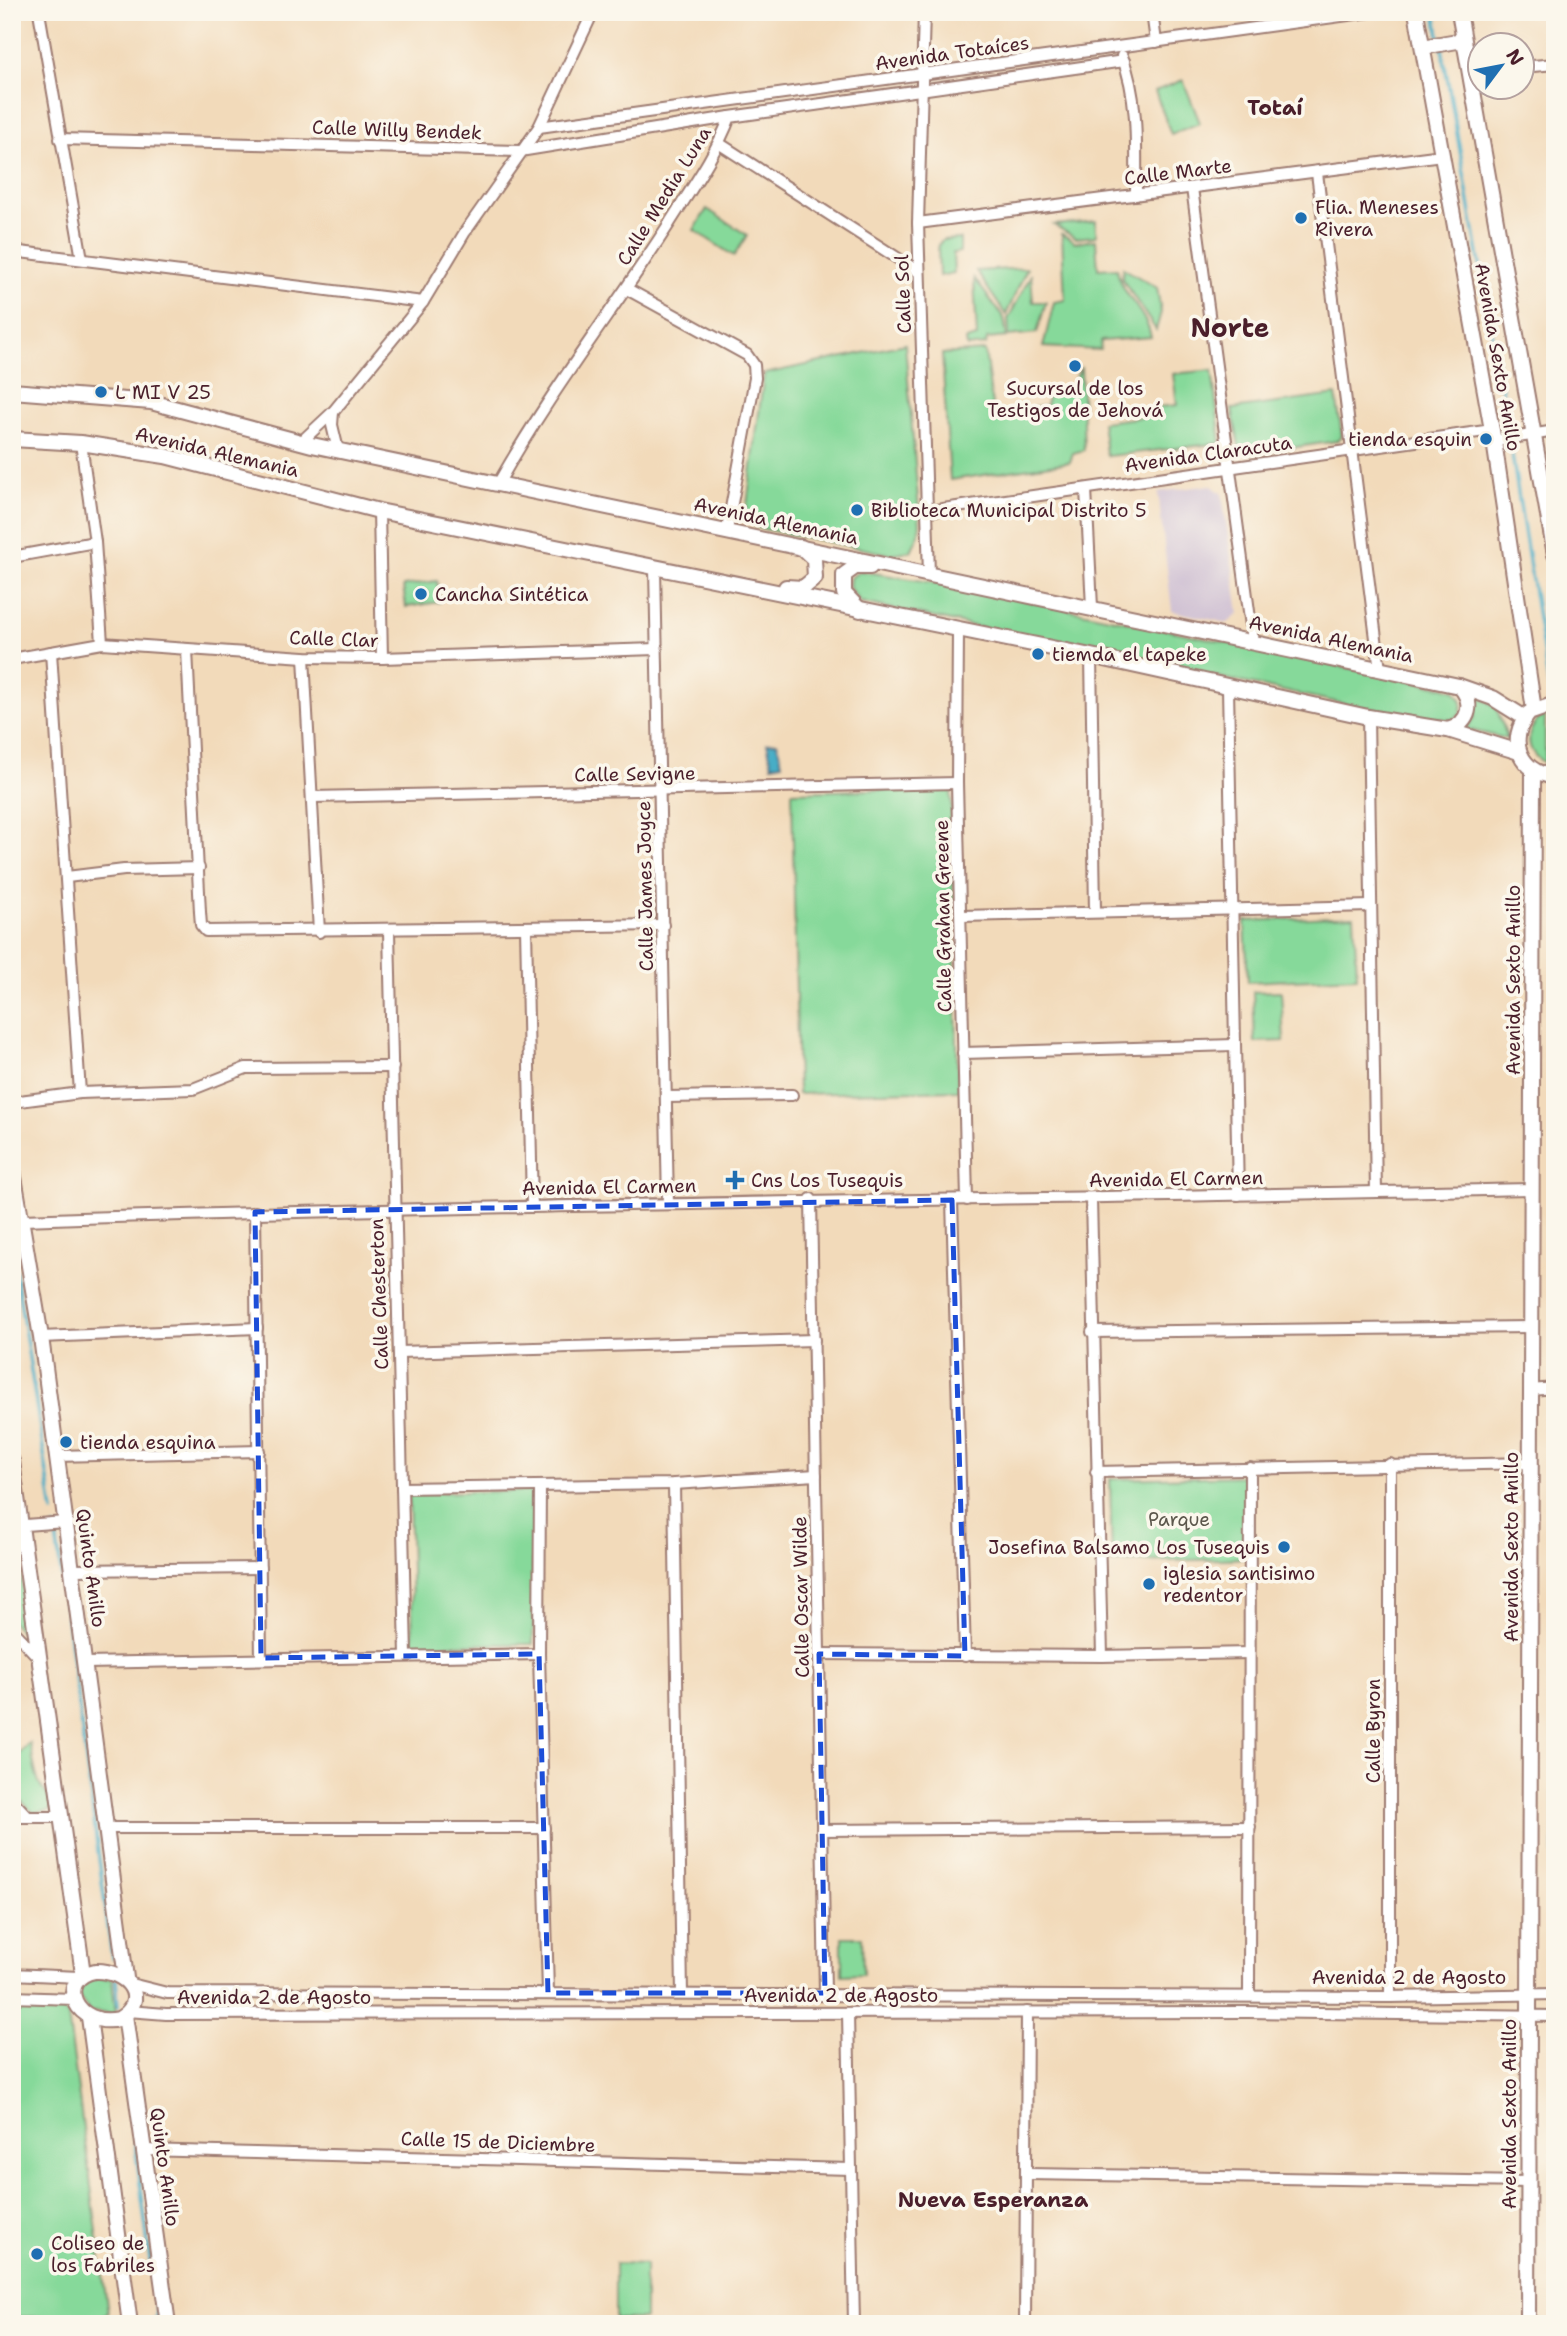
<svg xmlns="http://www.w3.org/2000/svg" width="1567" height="2336" viewBox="0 0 1567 2336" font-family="'Shantell Sans',sans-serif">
<rect width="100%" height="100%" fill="#fbf7ec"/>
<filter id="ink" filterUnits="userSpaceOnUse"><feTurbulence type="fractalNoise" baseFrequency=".0143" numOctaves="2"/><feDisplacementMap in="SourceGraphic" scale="14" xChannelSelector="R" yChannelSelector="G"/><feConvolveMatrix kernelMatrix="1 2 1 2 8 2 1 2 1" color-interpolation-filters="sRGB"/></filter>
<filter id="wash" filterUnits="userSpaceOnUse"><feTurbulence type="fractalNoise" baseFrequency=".00686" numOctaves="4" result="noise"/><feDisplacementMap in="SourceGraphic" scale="28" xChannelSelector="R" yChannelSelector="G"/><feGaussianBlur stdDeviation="1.57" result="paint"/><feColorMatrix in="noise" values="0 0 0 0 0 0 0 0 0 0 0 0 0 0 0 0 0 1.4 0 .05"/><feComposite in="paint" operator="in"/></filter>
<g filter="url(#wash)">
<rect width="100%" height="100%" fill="#f2daba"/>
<polygon fill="#cdbed2" points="1211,485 1222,494 1239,613 1228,623 1172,611 1158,492"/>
<g fill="#86d99a" stroke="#687c62" stroke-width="2">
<polygon points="1183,80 1200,123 1171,134 1155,91"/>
<polygon points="707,209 747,235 734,256 694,230"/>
<polygon points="1096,221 1096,236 1076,238 1054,225"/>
<path d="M1062 234 1075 242 1096 240 1098 269 1117 268C1120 295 1146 310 1151 337L1101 341 1100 350 1043 347 1054 302 1065 300Z"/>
<polygon points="960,239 960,252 953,253 954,273 939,276 938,245 943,240"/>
<polygon points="1027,268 1006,315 976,271"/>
<polygon points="1123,268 1157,288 1161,312 1156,330 1122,279"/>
<polygon points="1031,275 1033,302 1046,302 1037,333 1009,336 1008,319"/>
<polygon points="974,278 1004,318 1007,337 987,339 986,345 967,347 966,340 977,337"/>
<polygon points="905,344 920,523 919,534 911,551 889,554 758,528 745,520 764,374"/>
<polygon points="985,351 993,413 1046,406 1048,395 1071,387 1081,367 1084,450 1073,453 1070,462 950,480 942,354"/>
<polygon points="1212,370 1221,443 1108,456 1106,453 1102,422 1159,415 1159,407 1177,405 1173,374"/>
<polygon points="1336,395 1342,436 1337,441 1249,454 1240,451 1232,409"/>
<polygon points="860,571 961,587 1455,690 1462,701 1461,713 1452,720 1355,706 860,602 849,587 850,578"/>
<polygon points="437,581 440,602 406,607 403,586"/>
<polygon points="1475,694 1496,707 1508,739 1466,729 1475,717"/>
<path d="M1545 715V763C1523 752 1525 726 1545 715Z"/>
<polygon points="951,788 958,1090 798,1094 792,792"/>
<polygon points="1354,916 1357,977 1248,982 1245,921"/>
<polygon points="1281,991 1284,1041 1255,1042 1253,992"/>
<polygon points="1249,1476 1247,1558 1112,1563 1110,1479"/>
<polygon points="533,1491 533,1644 413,1645 409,1493"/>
<polygon points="12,1542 18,1552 29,1641 12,1622"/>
<path d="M30 1743C34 1763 35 1787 52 1799L51 1810 34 1813 12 1792V1761Z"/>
<polygon points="842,1937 862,1937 863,1974 842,1975"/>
<polygon points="96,1977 112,1979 116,2015 89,2011 78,1996 79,1983"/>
<polygon points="12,2009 63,2010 68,2016 108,2313 102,2317 12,2317"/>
<polygon points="615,2263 645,2264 645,2319 615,2319"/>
</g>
<polygon fill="#47adc6" stroke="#486678" stroke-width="2" points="777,742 782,763 772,765 767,743"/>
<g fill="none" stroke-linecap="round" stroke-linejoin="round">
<g stroke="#47adc6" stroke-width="3.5">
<polyline points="1435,12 1440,41"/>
<polyline points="1442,48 1510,436"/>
<polyline points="1510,442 1549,687"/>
<polyline points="12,1249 53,1512"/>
<polyline points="55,1527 112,1957"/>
<polyline points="116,1980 118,2007"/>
<polyline points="1554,1984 1555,1059"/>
<polyline points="1554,2026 1555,2215"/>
<polyline points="127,2082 157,2314 153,2324"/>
</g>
</g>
</g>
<g filter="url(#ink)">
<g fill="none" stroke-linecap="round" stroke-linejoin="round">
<defs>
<g id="minor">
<polyline points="39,12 82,259"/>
<polyline points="924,12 918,223 929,574"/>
<polyline points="1152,12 1156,42"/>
<path d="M1122 56C1139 100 1136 148 1136 195"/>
<polyline points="1522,67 1555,64"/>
<polyline points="539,127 1370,12"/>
<polyline points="60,139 520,151 730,117"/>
<polyline points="720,144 919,272"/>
<polyline points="1317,173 1380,670"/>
<polyline points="1192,188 1253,641"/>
<polyline points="918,223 1442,155"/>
<polyline points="12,251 423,302"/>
<polyline points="627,289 747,355 754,365 755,378 727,530"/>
<polyline points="333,412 332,425 338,450"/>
<polyline points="1494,441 1555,431"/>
<polyline points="301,442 333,412 423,302 465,232 539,127 593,12"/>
<polyline points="81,443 95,542 102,643"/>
<path d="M498 484C549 393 613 311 669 224 691 189 715 156 730 117L1124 61"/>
<polyline points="1086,489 1092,607"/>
<polyline points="379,511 382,658"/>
<polyline points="929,511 1492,430"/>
<polyline points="12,557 95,542"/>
<polyline points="655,569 668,1204"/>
<polyline points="958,631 957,783 967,1200"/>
<polyline points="187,650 200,912 201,925 206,931 663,925"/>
<polyline points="51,652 80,1093"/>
<polyline points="1091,656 1095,911"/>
<polyline points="304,657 319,932"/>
<polyline points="12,659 102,643 304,657 382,658 656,649"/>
<polyline points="1228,688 1238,1195"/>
<polyline points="1368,717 1376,1192"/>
<polyline points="313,797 957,783"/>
<polyline points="67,877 124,870 199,868"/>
<polyline points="961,916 1371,906"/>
<polyline points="526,927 532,1207"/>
<polyline points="389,931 406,1656"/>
<polyline points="963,1053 1234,1045"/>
<polyline points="667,1097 792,1095"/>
<polyline points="12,1102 80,1093 193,1089 246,1068 393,1067"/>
<polyline points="811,1199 825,1993"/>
<polyline points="1091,1199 1102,1656"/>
<polyline points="952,1200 965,1656"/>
<polyline points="255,1212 261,1658"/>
<path d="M23 1220C526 1203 1029 1200 1532 1189"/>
<polyline points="1092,1332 1531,1327"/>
<polyline points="41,1337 257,1328"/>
<polyline points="399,1352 814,1340"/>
<polyline points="1531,1390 1555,1388"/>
<polyline points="56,1456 259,1451"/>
<polyline points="1390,1464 1390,1997"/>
<polyline points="1096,1472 1531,1463"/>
<polyline points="674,1484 682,1994"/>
<polyline points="540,1486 539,1654 548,1993"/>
<polyline points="402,1488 674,1484 816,1475"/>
<polyline points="12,1526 65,1522"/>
<polyline points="72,1570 260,1568"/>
<polyline points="12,1629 39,1658"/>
<polyline points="819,1654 1102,1656 1249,1653"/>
<polyline points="86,1663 539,1654"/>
<polyline points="12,1800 28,1817"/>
<polyline points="12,1817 62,1817"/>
<polyline points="108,1828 544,1828"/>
<polyline points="822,1830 1250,1827"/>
<polyline points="12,1974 79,1977"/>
<polyline points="131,1984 167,1993 1390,1997 1555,1994"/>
<polyline points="1249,1995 1250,1468"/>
<polyline points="12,1997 74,1999"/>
<polyline points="128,2011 166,2014 1248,2012 1555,2016"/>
<polyline points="848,2013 854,2324"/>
<polyline points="144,2150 851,2169"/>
<polyline points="1028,2174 1529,2182"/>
<polyline points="1025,2324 1027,2012"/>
</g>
<g id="major">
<polyline points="1416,12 1494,441 1534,710"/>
<polyline points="1459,12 1555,555"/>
<polyline points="1423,47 1463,40"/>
<polyline points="12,391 151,402 312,445 1459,686 1493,698 1525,718"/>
<polyline points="12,439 81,443 165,456 379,511 1091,656 1368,717 1448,730 1519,752"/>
<polyline points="786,587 803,588 815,578 814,559 801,547"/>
<polyline points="860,610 844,593 844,575 855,567 870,567"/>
<path d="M1555 704 1529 713C1506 741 1520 772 1555 777"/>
<path d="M1448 730C1470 724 1475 701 1459 686"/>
<polyline points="12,1165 41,1337 126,1978"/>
<polyline points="12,1461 83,1974"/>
<path d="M95 1971C127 1970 151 1999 119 2019 76 2029 54 1979 95 1971Z"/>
<polyline points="125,2015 168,2324"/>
<polyline points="89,2017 130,2324"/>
<polyline points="1528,2324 1533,771"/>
</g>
</defs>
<use href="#minor" stroke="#9e7c72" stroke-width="14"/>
<use href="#major" stroke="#9e7c72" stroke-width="18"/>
<use href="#minor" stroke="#fff" stroke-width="10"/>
<use href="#major" stroke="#fff" stroke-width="14"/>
</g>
</g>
<path fill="none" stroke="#1d4ed8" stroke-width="5" stroke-dasharray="14 9" stroke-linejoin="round" d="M952 1200 965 1656 819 1654 825 1993H548L539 1654 261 1658 255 1212Z"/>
<g fill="#1f6fb2" stroke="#fbf7ec" stroke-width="2.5">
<circle cx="1301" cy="218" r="7"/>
<circle cx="1075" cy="366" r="7"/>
<circle cx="101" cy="392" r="7"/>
<circle cx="1486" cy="439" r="7"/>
<circle cx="857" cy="510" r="7"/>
<circle cx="421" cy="594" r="7"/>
<circle cx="1038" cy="654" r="7"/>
<path d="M731.5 1169.5h7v7h7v7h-7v7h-7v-7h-7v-7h7z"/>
<circle cx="66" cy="1442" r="7"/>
<circle cx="1284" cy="1547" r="7"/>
<circle cx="1149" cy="1584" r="7"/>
<circle cx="37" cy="2254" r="7"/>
</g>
<g text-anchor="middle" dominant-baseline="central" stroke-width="7" stroke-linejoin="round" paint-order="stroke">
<g font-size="19" fill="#4a1f2b" stroke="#fbf7ec">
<text transform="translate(952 53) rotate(-8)">Avenida Totaíces</text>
<text transform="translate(397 130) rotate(2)">Calle Willy Bendek</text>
<text transform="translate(1178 172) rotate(-7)">Calle Marte</text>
<text transform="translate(664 196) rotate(-58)">Calle Media Luna</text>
<text transform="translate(903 294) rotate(-92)">Calle Sol</text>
<text transform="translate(1498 357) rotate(80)">Avenida Sexto Anillo</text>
<text transform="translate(217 452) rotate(13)">Avenida Alemania</text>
<text transform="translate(1208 454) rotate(-8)">Avenida Claracuta</text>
<text transform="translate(776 521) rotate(12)">Avenida Alemania</text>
<text transform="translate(334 639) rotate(2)">Calle Clar</text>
<text transform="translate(1331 639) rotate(12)">Avenida Alemania</text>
<text transform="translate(635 774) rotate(-1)">Calle Sevigne</text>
<text transform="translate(645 886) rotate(-91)">Calle James Joyce</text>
<text transform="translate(943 916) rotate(-91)">Calle Grahan Greene</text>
<text transform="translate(1513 980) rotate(-90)">Avenida Sexto Anillo</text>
<text transform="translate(1176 1179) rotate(-1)">Avenida El Carmen</text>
<text transform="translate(609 1187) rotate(-1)">Avenida El Carmen</text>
<text transform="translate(379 1294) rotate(-92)">Calle Chesterton</text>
<text transform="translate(1511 1547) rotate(-90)">Avenida Sexto Anillo</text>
<text transform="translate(91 1568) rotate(82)">Quinto Anillo</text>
<text transform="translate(801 1597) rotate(-91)">Calle Oscar Wilde</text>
<text transform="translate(1373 1731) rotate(-90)">Calle Byron</text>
<text x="1409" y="1977">Avenida 2 de Agosto</text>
<text x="841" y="1995">Avenida 2 de Agosto</text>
<text x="274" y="1997">Avenida 2 de Agosto</text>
<text transform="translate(1509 2114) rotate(-90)">Avenida Sexto Anillo</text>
<text transform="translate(498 2142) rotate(2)">Calle 15 de Diciembre</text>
<text transform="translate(165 2167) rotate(82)">Quinto Anillo</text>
</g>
<g font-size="19" fill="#4a1f2b" stroke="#fbf7ec" text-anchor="start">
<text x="1315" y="207">Flia. Meneses<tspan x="1315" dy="22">Rivera</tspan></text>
<text x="1075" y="388" text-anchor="middle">Sucursal de los<tspan x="1075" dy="22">Testigos de Jehová</tspan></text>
<text x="115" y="392">L MI V 25</text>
<text x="1472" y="439" text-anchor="end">tienda esquin</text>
<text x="871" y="510">Biblioteca Municipal Distrito 5</text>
<text x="435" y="594">Cancha Sintética</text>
<text x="1052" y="654">tiemda el tapeke</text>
<text x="751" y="1180">Cns Los Tusequis</text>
<text x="80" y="1442">tienda esquina</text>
<text x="1270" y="1547" text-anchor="end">Josefina Balsamo Los Tusequis</text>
<text x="1163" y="1573">iglesia santisimo<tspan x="1163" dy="22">redentor</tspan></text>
<text x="51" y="2243">Coliseo de<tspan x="51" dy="22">los Fabriles</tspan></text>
</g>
<g font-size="19" fill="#5c574c" stroke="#fbf7ec">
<text x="1179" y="1519">Parque</text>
</g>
<g font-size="21" font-weight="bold" fill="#4a1f2b" stroke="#fbf7ec">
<text x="1275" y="108">Totaí</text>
<text x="993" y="2200">Nueva Esperanza</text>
</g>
<g font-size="26" font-weight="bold" fill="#4a1f2b" stroke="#fbf7ec">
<text x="1230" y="327">Norte</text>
</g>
</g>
<rect width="1567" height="2336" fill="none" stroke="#fbf7ec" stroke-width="42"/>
<g transform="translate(1501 66) rotate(58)"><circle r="33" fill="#fbf7ec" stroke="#b4a19f" stroke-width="2"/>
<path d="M0-5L12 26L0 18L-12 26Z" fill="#1f6fb2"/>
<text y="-10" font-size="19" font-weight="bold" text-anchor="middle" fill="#4a1f2b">N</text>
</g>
</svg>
